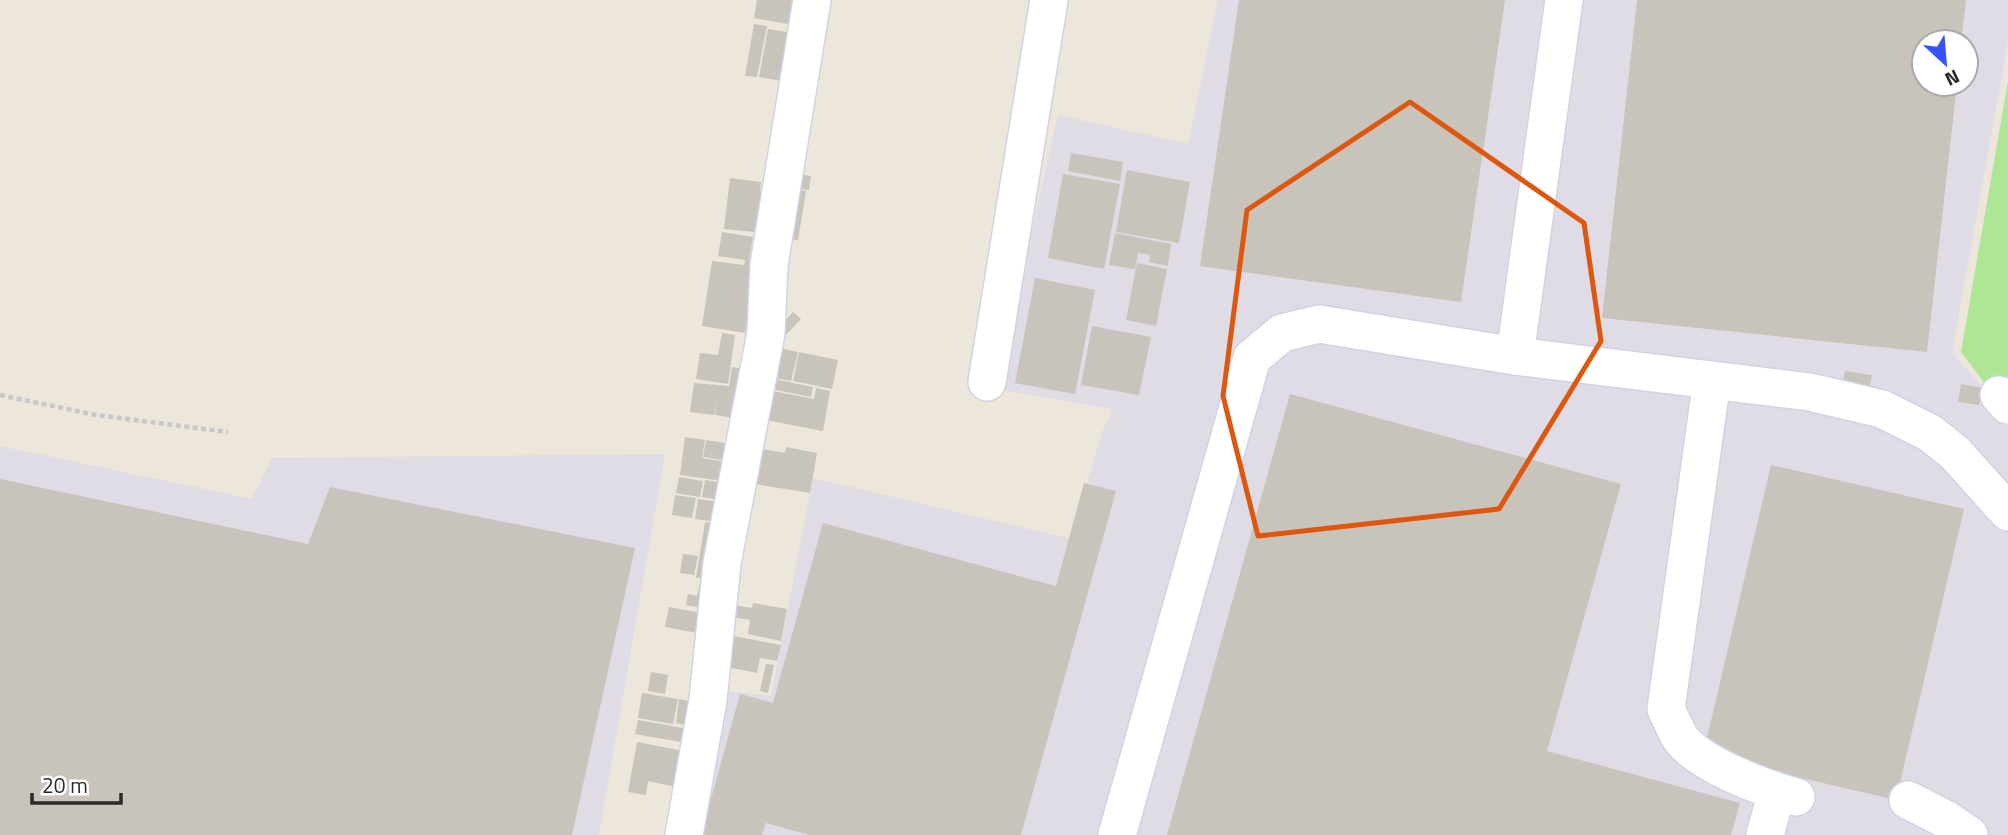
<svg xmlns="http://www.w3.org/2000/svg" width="2008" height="835" viewBox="0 0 2008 835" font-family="'Titillium Web',sans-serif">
<rect width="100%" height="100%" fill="#ede6db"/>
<g fill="#dfdce5" fill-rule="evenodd">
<path d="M1218 0H2008V41L1952 353 2008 415V835H699L717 690 771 696 813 478 1071 539 1102 432 1113 409 996 389 1058 115 1188 144ZM1924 42H1966V84H1924Z"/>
<polygon points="0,446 252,499 272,458 665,454 599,835 0,835"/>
</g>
<polygon fill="#ade695" points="2008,81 2008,376 1990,390 1961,352"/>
<g fill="#c8c3bb">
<polygon points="757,0 800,0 806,27 754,18"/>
<polygon points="1239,0 1505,0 1461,302 1200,266"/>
<polygon points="1637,0 1966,0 1961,42 1924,42 1924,84 1957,84 1927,352 1602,318"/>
<polygon points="754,24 767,26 757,77 745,76"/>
<polygon points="768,29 801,34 792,83 759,77"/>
<polygon points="1071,153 1123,162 1120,181 1068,171"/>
<polygon points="1127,170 1190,182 1179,243 1116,232"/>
<polygon points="790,173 811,176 809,190 788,187"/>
<polygon points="1063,174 1120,184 1104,269 1048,258"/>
<polygon points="730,178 761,182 760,191 775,193 769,231 755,229 754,232 724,229"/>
<polygon points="786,187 806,191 798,240 779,238"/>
<polygon points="722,232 753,237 749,261 759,263 756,280 741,279 766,282 750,298 745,333 702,326 712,261 744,265 745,260 718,256"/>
<polygon points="1115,233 1171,244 1168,266 1149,262 1150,255 1138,253 1135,269 1109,265"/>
<polygon points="1137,263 1167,269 1156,326 1126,320"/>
<polygon points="1035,278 1095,290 1075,394 1015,383"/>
<polygon points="793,312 801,319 779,342 772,334"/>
<polygon points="1092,326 1151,337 1139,395 1081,385"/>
<polygon points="722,333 735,335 728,384 696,379 700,353 718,355"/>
<polygon points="775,347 798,352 791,381 768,377"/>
<polygon points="799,352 838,360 832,389 793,381"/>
<polygon points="732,367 755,371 747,420 715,415 716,400 714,415 690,412 694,383 729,386"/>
<polygon points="1845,371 1872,375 1869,392 1842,387"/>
<polygon points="769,378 813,387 811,397 767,388"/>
<polygon points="1961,384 1982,388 1979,405 1958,402"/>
<polygon points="816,388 830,391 823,431 761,419 767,390 814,399"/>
<polygon points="1290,394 1621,484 1547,751 1740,803 1731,835 1167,835"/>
<polygon points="685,437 705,440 702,458 726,462 723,481 680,475"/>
<polygon points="706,440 725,443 722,460 703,457"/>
<polygon points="786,447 817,453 810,493 755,484 762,449 785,453"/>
<polygon points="1771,465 1964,509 1896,800 1703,755"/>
<polygon points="679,477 703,481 700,497 676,493"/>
<polygon points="0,479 308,544 330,487 635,548 572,835 0,835"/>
<polygon points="705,480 731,484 728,501 702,497"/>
<polygon points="1084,483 1116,491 1021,835 809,835 766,823 762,835 701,835 740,694 773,703 823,523 1056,586"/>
<polygon points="675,495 696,498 692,518 672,515"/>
<polygon points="698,499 727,503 724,523 695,519"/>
<polygon points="705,522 723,525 710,610 686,605 688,594 697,596 701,578 696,578"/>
<polygon points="683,554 698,556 694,575 680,573"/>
<polygon points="753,603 787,609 781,641 748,634 750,620 732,617 734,605 752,608"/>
<polygon points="669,607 707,614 703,634 665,627"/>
<polygon points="728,635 781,645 777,661 760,658 757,673 722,666"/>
<polygon points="766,664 774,665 768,693 760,691"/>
<polygon points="651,672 668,675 665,694 648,691"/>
<polygon points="642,693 678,699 673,724 638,718"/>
<polygon points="679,699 700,703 696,727 676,723"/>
<polygon points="638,720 700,731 698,745 635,734"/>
<polygon points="637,742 684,751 677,787 648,781 646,795 628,792"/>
</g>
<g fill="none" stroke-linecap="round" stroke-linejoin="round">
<defs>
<g id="minor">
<polyline points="1515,356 1564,0"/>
<path d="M1712 380 1666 709C1671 719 1675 730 1681 739 1701 765 1763 788 1796 797"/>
<polyline points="987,382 1049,0"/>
<polyline points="1999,395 2008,405"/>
<polyline points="1908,800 1947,820 1969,835"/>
<polyline points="684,835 708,700 722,563 766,333 769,265 812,0"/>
<polyline points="1117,835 1252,358 1282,333 1319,324 1515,356 1810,392 1882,409 1930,433 1955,453 2008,512"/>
<polyline points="1765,835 1777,792"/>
</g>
</defs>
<use href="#minor" stroke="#d1d3e4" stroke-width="40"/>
<polyline stroke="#c8c8c8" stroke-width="4.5" stroke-dasharray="5 3.5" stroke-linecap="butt" points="0,395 96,415 228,432"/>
<use href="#minor" stroke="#fff" stroke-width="37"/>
</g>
<path fill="none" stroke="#de570e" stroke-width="5" stroke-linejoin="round" d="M1410 102 1584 223 1601 341 1499 509 1258 536 1223 396 1247 210Z"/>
<g transform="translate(1945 63) rotate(154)"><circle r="33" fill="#ffffff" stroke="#aaaaaa" stroke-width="2"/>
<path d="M0-5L12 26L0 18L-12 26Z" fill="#3652ff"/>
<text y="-10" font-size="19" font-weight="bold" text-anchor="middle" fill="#2a2a2a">N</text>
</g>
<path d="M32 793v10h89v-10" fill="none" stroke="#2a2a2a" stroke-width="3.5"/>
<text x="42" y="793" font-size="21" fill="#2a2a2a" stroke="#ffffff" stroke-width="5" paint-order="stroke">20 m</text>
</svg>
